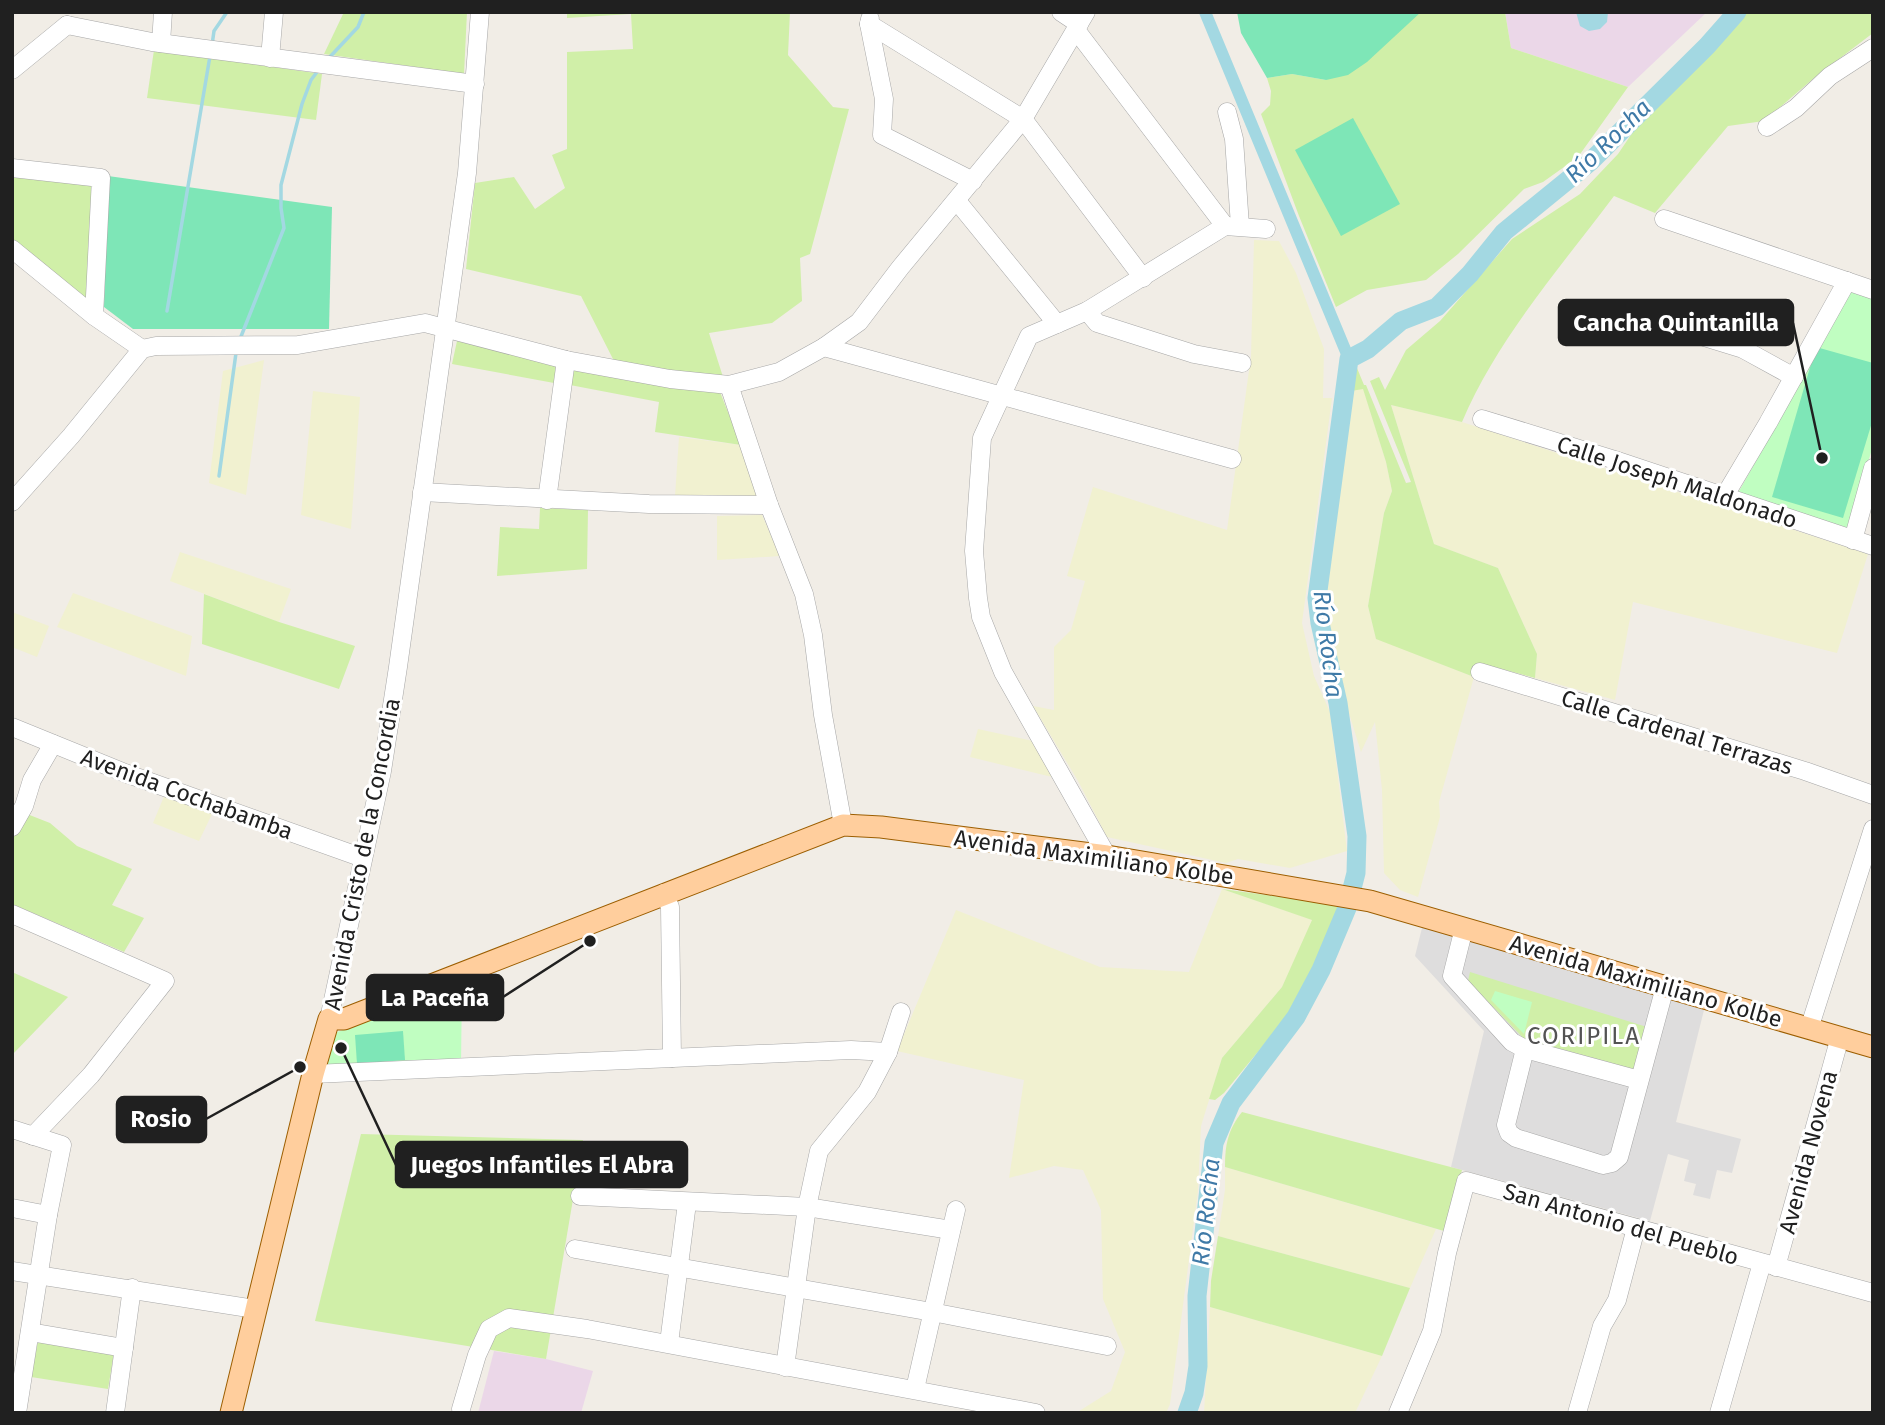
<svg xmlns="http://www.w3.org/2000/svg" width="1885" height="1425" viewBox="0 0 1885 1425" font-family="'Fira Sans',sans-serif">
<rect width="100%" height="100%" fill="#f1ede6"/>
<polygon fill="#dedddd" points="1423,924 1704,1010 1676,1122 1741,1139 1732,1173 1717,1170 1710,1199 1693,1195 1696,1184 1684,1181 1689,1160 1668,1154 1650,1221 1451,1167 1484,1031 1415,956"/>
<g fill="#ebd7e8">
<polygon points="1505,12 1707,12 1628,87 1511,48"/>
<polygon points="494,1351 546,1359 593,1371 581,1413 478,1413"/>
</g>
<g fill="#f1f1d0">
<polygon points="1254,240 1279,241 1296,273 1324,349 1323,398 1332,398 1302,623 1314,676 1330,712 1347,851 1290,868 1238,859 1226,863 1107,837 1078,781 1033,706 1054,710 1054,647 1071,630 1085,581 1067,576 1093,487 1227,530 1251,356"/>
<polygon points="264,360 246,495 209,483 223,371"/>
<polygon points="1363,388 1386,462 1392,491 1384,513 1368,606 1376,638 1474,677 1439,802 1440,817 1418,897 1400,890 1384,873 1382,790 1375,722 1361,752 1348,710 1322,600 1351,391"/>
<polygon points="313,391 360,397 351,529 301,515"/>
<polygon points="1391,405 1462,422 1868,554 1837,653 1633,602 1615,700 1535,678 1537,654 1498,568 1434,544"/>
<polygon points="679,437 741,445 757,497 675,496"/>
<polygon points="762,515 780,556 717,560 717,516"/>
<polygon points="180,552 291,589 279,622 170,581"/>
<polygon points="73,593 192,636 186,676 57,627"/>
<polygon points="12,612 49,626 37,657 12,647"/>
<polygon points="978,729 1033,741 1052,777 970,757"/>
<polygon points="165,794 213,812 199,841 153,823"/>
<polygon points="1222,889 1313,920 1282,987 1222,1058 1201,1126 1198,1191 1170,1404 1166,1413 1076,1413 1111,1391 1125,1352 1103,1299 1101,1210 1083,1170 1054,1166 1009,1178 1024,1080 897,1051 956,910 1100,967 1189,972"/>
<polygon points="1225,1167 1436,1229 1410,1288 1218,1236 1225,1190"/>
<polygon points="1210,1307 1382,1356 1355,1413 1204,1413"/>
</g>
<g fill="#d0efa8">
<polygon points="344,12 467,12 464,74 324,54"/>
<polygon points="567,12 790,12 788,55 833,107 849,109 810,254 800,258 802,301 772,323 709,333 723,377 682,375 614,361 581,296 466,269 475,183 514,177 535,209 565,188 552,155 567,149 567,52 633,49 631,14 567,18"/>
<polygon points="1379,12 1505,12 1511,48 1628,87 1578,157 1543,182 1524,189 1458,254 1426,280 1367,290 1336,307 1299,216 1261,114 1270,105 1271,91 1267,78 1292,74 1326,80"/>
<path d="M1744 12H1873V33L1814 78 1764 121 1728 126 1655 213 1614 196C1560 268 1497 339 1462 422L1391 405 1434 544 1498 568 1537 654 1535 678 1479 663 1474 677 1376 639 1368 606 1384 513 1392 491 1386 462 1363 389 1351 391 1357 368 1364 385H1366L1406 483 1411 482 1370 381 1379 377 1385 390 1406 350 1440 321 1512 239 1580 194 1618 154 1641 120 1672 89 1678 75 1705 56Z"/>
<polygon points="154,50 322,74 316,120 147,98"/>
<polygon points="12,175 94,184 88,303 12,242"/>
<polygon points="457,341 556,365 554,383 452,364"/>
<polygon points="570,368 720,392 741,445 655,432 659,402 570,385"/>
<polygon points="540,508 588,510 587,569 497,576 500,527 539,529"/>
<polygon points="204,594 279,622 355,646 339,689 202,644"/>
<polygon points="27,814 50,823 77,846 132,869 112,905 144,918 124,952 12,904 12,840"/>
<polygon points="1222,889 1339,905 1332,927 1290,1013 1224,1093 1215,1100 1209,1099 1222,1058 1282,987 1312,920"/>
<polygon points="12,972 68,997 12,1055"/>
<polygon points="1470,972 1647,1027 1634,1073 1615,1069 1612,1063 1557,1048 1550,1051 1529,1044 1468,981"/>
<path d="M1242 1112 1462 1170 1444 1231 1225 1167C1225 1144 1228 1130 1242 1112Z"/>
<polygon points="361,1134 583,1140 546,1359 315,1321"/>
<polygon points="1218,1236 1410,1288 1382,1356 1210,1307 1211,1281"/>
<polygon points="38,1341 114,1353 108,1389 31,1377"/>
</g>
<g fill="#c0fec1">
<polygon points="1851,292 1873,299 1873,445 1849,530 1738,493"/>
<polygon points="462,985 461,1063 324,1070 332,1034"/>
<polygon points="1495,991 1532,1002 1524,1034 1491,1000"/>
</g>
<g fill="#7ee6b7">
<polygon points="1237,12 1421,12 1367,62 1348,75 1326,80 1292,74 1267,78 1241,33"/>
<polygon points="1353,118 1400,204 1341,236 1295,150"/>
<polygon points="108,176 332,207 329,329 133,329 104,307"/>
<polygon points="1816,347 1873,363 1873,419 1843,518 1772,497"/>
<polygon points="403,1031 405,1060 357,1064 355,1035"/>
</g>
<polygon fill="#a3d8e2" points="1576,12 1608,12 1607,22 1600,29 1589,31 1580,26"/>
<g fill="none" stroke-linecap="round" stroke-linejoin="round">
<g stroke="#a3d8e2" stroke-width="3.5">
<polyline points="1733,12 1734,14"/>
<polyline points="212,45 214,31 227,12"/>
<polyline points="327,60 358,27 364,12"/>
<polyline points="167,311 210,56"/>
<polyline points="240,339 284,228 281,208 281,185 302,104 311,80 320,68"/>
<polyline points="219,476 236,353"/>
</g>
<polyline stroke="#a3d8e2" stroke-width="12" points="1205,12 1349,359"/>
<polyline stroke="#a3d8e2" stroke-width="19" points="1187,1413 1194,1393 1198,1366 1197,1296 1214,1143 1231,1103 1296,1017 1321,970 1347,908 1356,873 1357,836 1338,703 1320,623 1317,598 1349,359 1368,349 1401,321 1437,307 1470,274 1504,232 1590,162 1707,46 1737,12"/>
<defs>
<g id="minor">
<polyline points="1061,12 1079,24"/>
<polyline points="870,19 869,24 884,99 882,135 973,181"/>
<polyline points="869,24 1023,119 1143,278"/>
<polyline points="67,25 152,42 475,84"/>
<polyline points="1076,30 1225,226"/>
<polyline points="161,43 163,12"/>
<polyline points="270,58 274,12"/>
<polyline points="12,70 67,25"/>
<polyline points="1227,112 1234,139 1240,226"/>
<polyline points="1767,127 1796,108 1830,76 1873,48"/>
<polyline points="12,168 101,178 94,316"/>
<polyline points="957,201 1057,324"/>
<polyline points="1664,219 1873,290"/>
<polyline points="12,249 94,316 142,349"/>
<polyline points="1087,311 1097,323 1194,354 1242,363"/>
<polyline points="1625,328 1634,324 1655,322 1743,349 1794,377"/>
<polyline points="824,347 1232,459"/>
<polyline points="729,385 769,505 804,594 813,635 823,715 843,825"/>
<polyline points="1482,419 1615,460 1873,546"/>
<polyline points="422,492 649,504 769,505"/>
<polyline points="1724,497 1768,423 1847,281"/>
<polyline points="547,500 566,360"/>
<polyline points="12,502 71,436 142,349 156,346 298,345 425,323 566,360 670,379 729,385 779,372 824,347 859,322 900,268 1023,119 1086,12"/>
<polyline points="1853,540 1873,468"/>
<polyline points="1480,672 1805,771 1873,795"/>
<polyline points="12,727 125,773 363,858"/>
<polyline points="12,827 24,806 32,780 53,744"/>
<polyline points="1107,856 1003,672 981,617 978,598 974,551 982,438 1029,336 1087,311 1225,226 1266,229"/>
<polyline points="664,893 670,907 672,1058"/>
<polyline points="12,914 165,981 91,1075 33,1136"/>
<polyline points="1464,928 1452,976 1512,1042 1525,1049 1639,1080"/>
<polyline points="329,1019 382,771 398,667 467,173 480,12"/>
<polyline points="1809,1029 1873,829"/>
<polyline points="1525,1049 1506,1125 1509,1133 1516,1138 1603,1165 1612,1163 1619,1157 1665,987"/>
<polyline points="313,1074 851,1050 888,1052"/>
<polyline points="12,1129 62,1145 48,1215 17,1413"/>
<polyline points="580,1196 807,1207 951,1230"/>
<polyline points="12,1208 48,1215"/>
<polyline points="575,1249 932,1312 1107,1346"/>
<polyline points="1776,1267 1840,1037"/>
<polyline points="12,1271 255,1309"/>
<polyline points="30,1332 124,1348"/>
<polyline points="669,1343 687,1203"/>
<polyline points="785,1367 807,1207 819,1151 867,1092 888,1052 901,1012"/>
<polyline points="915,1389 956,1210"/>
<polyline points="461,1409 477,1355 489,1329 509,1318 587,1329 1036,1413"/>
<polyline points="115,1413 132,1288"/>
<polyline points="1398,1413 1432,1331 1447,1253 1466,1181 1873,1293"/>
<polyline points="1577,1413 1602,1326 1617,1300 1636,1228"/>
<polyline points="1719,1413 1762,1263"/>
</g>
<polyline id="major" points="231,1413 313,1074 329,1019 344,1019 843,825 881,827 1107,856 1370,901 1873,1047"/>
</defs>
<use href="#minor" stroke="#a7a7a7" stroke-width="19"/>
<use href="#major" stroke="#9c5e00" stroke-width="23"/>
<use href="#minor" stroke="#fff" stroke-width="18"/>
<use href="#major" stroke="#ffce9d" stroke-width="21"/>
</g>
<g text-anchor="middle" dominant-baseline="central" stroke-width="6" stroke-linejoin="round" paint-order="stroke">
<g font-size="23" fill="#202020" stroke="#fff">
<text transform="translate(1677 482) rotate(18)">Calle Joseph Maldonado</text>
<text transform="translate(1677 732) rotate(17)">Calle Cardenal Terrazas</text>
<text transform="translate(187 794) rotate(20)">Avenida Cochabamba</text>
<text transform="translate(362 854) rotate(-79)">Avenida Cristo de la Concordia</text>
<text transform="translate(1094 857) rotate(8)">Avenida Maximiliano Kolbe</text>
<text transform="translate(1646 981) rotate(16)">Avenida Maximiliano Kolbe</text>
<text transform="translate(1808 1152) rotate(-75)">Avenida Novena</text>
<text transform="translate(1621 1224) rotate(16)">San Antonio del Pueblo</text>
</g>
<g font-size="24" font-style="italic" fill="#3f7aa7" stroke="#fff">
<text transform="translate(1608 141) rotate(-44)">Río Rocha</text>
<text transform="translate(1328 644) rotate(83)">Río Rocha</text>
<text transform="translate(1206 1212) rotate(-84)">Río Rocha</text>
</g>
<g font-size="24" letter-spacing="2" fill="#535353" stroke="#fff">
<text x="1584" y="1036">CORIPILA</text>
</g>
</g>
<path fill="none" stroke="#202020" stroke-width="2.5" d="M1822 458L1793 323M590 941L503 997M300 1067L206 1119M341 1048L396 1165"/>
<g fill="#202020" stroke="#fff" stroke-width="2.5">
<circle cx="1822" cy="458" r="7"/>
<circle cx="590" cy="941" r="7"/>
<circle cx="300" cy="1067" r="7"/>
<circle cx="341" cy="1048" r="7"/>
</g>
<g fill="#202020" stroke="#202020" stroke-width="2.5">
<rect x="1559" y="300" width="234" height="45" rx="7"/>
<rect x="367" y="975" width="136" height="45" rx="7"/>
<rect x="117" y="1097" width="89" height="45" rx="7"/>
<rect x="396" y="1142" width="291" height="45" rx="7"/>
</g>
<g font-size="24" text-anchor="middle" font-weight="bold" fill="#fff">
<text x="1676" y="331">Cancha Quintanilla</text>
<text x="435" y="1006">La Paceña</text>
<text x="161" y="1127">Rosio</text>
<text x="542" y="1173">Juegos Infantiles El Abra</text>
</g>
<rect width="1885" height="1425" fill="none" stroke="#202020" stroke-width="28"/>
</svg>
